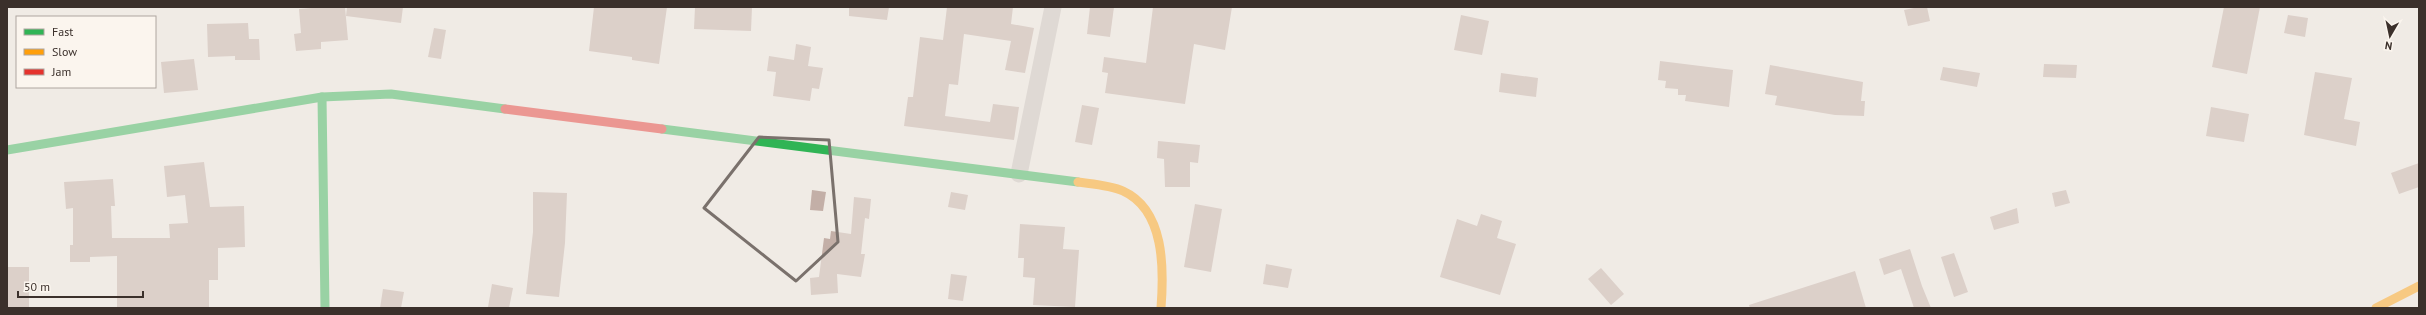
<svg xmlns="http://www.w3.org/2000/svg" width="2426" height="315" viewBox="0 0 2426 315" font-family="'PT Sans',sans-serif">
<rect width="100%" height="100%" fill="#f0ebe5"/>
<g fill="#c3afa7">
<polygon points="324,7 345,7 348,40 321,42 321,49 296,51 294,34 301,33 299,9"/>
<polygon points="347,7 403,7 401,23 346,16"/>
<polygon points="594,7 667,7 659,64 632,60 632,57 589,51"/>
<polygon points="695,7 752,7 751,31 694,29"/>
<polygon points="849,7 889,7 887,20 849,16"/>
<polygon points="947,7 1013,7 1011,24 1034,28 1025,73 1005,70 1011,41 964,34 958,85 949,84 945,116 990,122 993,104 1019,107 1014,140 904,126 908,97 913,97 920,37 943,40"/>
<polygon points="1090,7 1114,7 1110,37 1087,34"/>
<polygon points="1153,7 1232,7 1225,50 1194,44 1185,104 1105,93 1108,73 1102,72 1104,57 1146,63"/>
<polygon points="1919,7 1927,7 1930,21 1908,26 1904,10"/>
<polygon points="2224,7 2260,7 2247,74 2212,67"/>
<polygon points="1461,15 1489,21 1482,55 1454,50"/>
<polygon points="2288,15 2308,18 2305,37 2284,33"/>
<polygon points="248,23 249,39 259,39 260,60 235,60 235,56 208,57 207,24"/>
<polygon points="434,28 446,30 441,59 428,57"/>
<polygon points="796,44 811,47 808,66 823,68 819,89 812,88 810,101 773,96 776,72 767,71 769,56 794,60"/>
<polygon points="194,59 198,90 164,93 161,62"/>
<polygon points="1660,61 1733,70 1729,107 1685,101 1686,95 1678,95 1678,89 1665,88 1666,81 1658,80"/>
<polygon points="2044,64 2077,65 2076,78 2043,77"/>
<polygon points="1770,65 1863,82 1861,101 1865,101 1864,116 1835,115 1775,105 1777,96 1765,94"/>
<polygon points="1943,67 1980,73 1977,87 1940,80"/>
<polygon points="2315,72 2352,78 2344,119 2360,122 2356,146 2304,135"/>
<polygon points="1501,73 1538,78 1536,97 1499,92"/>
<polygon points="1082,105 1099,108 1092,145 1075,142"/>
<polygon points="2211,107 2249,114 2244,142 2206,136"/>
<polygon points="1158,141 1200,145 1198,163 1190,162 1190,187 1165,187 1164,159 1157,158"/>
<polygon points="204,162 210,207 244,206 245,247 218,248 218,280 209,280 209,308 117,308 117,256 90,257 90,262 70,262 70,245 73,245 73,208 66,209 64,182 113,179 115,206 111,206 112,238 170,238 169,224 188,223 185,195 167,197 164,166"/>
<polygon points="2419,163 2419,187 2399,194 2391,173"/>
<polygon points="812,190 826,192 823,211 810,210"/>
<polygon points="2066,190 2070,203 2055,207 2052,193"/>
<polygon points="533,192 567,193 565,243 559,297 526,294 533,232"/>
<polygon points="951,192 968,195 965,210 948,207"/>
<polygon points="854,197 871,199 869,219 865,218 861,254 865,254 861,277 837,274 838,293 811,295 810,278 819,277 824,238 830,239 831,231 851,234"/>
<polygon points="1195,204 1222,209 1211,272 1184,267"/>
<polygon points="2017,208 2019,223 1994,230 1990,217"/>
<polygon points="1481,214 1502,221 1497,238 1516,244 1500,295 1440,277 1457,219 1477,226"/>
<polygon points="1020,224 1065,227 1063,249 1079,250 1075,307 1033,305 1035,278 1023,277 1024,258 1018,258"/>
<polygon points="1910,249 1922,286 1931,308 1914,308 1901,269 1884,275 1879,259"/>
<polygon points="1954,253 1968,292 1954,297 1941,257"/>
<polygon points="1266,264 1292,269 1288,288 1263,284"/>
<rect x="7" y="267" width="22" height="41"/>
<polygon points="1601,268 1624,294 1611,305 1588,279"/>
<polygon points="1855,271 1866,308 1750,308 1749,305"/>
<polygon points="951,274 967,276 963,301 948,299"/>
<polygon points="492,284 513,288 509,308 488,307"/>
<polygon points="383,289 404,292 401,308 380,308"/>
</g>
<g fill="none" stroke-linecap="round" stroke-linejoin="round">
<polyline stroke="#c9c3be" stroke-width="17" points="1019,174 1053,7"/>
<g stroke="#30b455" stroke-width="9">
<polyline points="322,97 325,308"/>
<polyline points="662,129 1078,182"/>
<polyline points="7,150 322,97 391,94 505,109"/>
</g>
<g stroke="#ff9f0a" stroke-width="9">
<path d="M1078 182C1092 184 1110 185 1123 191 1165 210 1164 269 1161 308"/>
<polyline points="2376,308 2419,286"/>
</g>
<polyline stroke="#e5322d" stroke-width="9" points="505,109 662,129"/>
</g>
<path d="M0 0H2426V315H0ZM759 137 829 140 838 242 796 281 704 208Z" fill="#f0ebe5" fill-opacity=".55" fill-rule="evenodd"/>
<path fill="none" stroke="#7a716c" stroke-width="3" stroke-linejoin="round" d="M759 137 829 140 838 242 796 281 704 208Z"/>
<rect width="2426" height="315" fill="none" stroke="#3b302b" stroke-width="16"/>
<rect x="16" y="16" width="140" height="72" fill="#fbf5ee" stroke="#aea6a0"/>
<rect x="24" y="29" width="20" height="6" fill="#30b455" stroke="#aea6a0"/>
<text x="52" y="36" font-size="12" fill="#3b302b">Fast</text>
<rect x="24" y="49" width="20" height="6" fill="#ff9f0a" stroke="#aea6a0"/>
<text x="52" y="56" font-size="12" fill="#3b302b">Slow</text>
<rect x="24" y="69" width="20" height="6" fill="#e5322d" stroke="#aea6a0"/>
<text x="52" y="76" font-size="12" fill="#3b302b">Jam</text>
<g transform="translate(2390 36) rotate(189)" stroke="#fbf5ee" stroke-width="3" paint-order="stroke">
<path d="M0-3L7 15L0 10L-7 15Z" fill="#3b302b"/>
<text y="-6" font-size="11" font-weight="bold" text-anchor="middle" fill="#3b302b">N</text>
</g>
<path d="M18 291v6h125v-6" fill="none" stroke="#3b302b" stroke-width="2"/>
<text x="24" y="291" font-size="12" fill="#3b302b" stroke="#fbf5ee" stroke-width="3" paint-order="stroke">50 m</text>
</svg>
